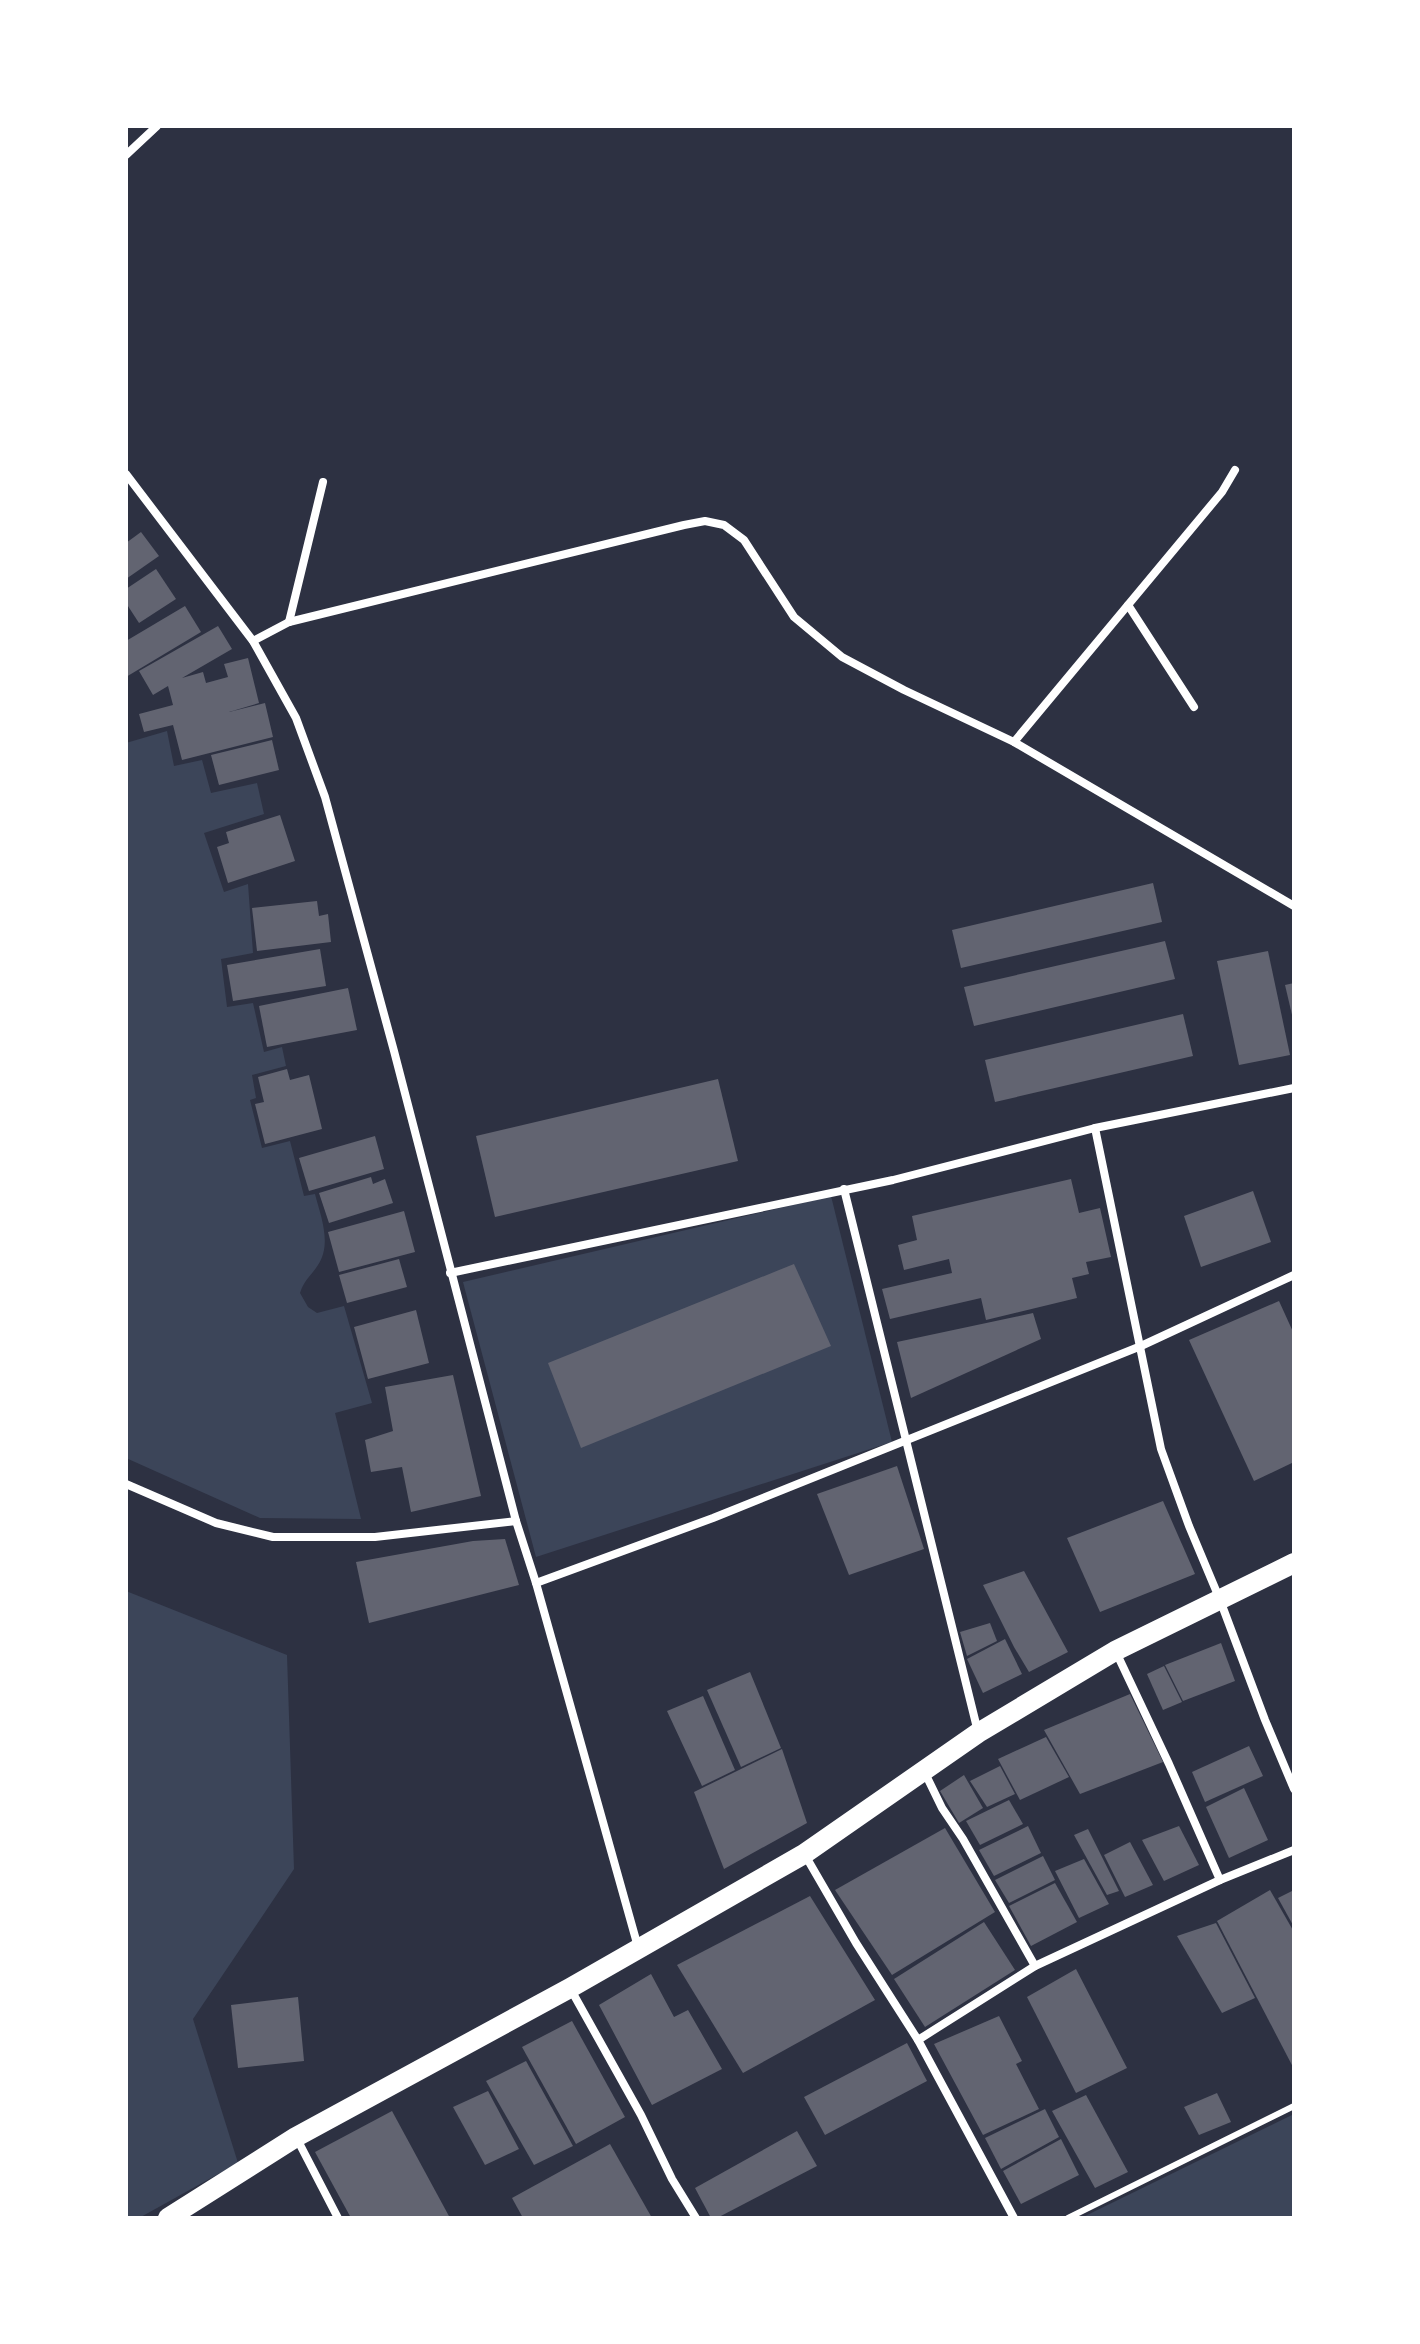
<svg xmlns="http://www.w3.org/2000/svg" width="1420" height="2344" viewBox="0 0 1420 2344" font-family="'Asap Condensed',sans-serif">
<rect width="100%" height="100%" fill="#2d3142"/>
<g fill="#3c4559">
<path d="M167 731 174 766 202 760 211 793 257 783 264 814 204 833 224 892 248 884 253 953 221 959 227 1007 253 1003 264 1052 282 1047 286 1066 252 1075 256 1098 250 1100 262 1148 290 1141 304 1196 315 1194C321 1217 332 1244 318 1265 311 1276 304 1280 300 1293L308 1307 317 1313 344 1306 372 1403 335 1413 361 1519 260 1518 126 1458V1293L128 1290 126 1288V743Z"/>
<polygon points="831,1196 892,1442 536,1557 463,1282"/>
<polygon points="126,1591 287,1655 294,1869 193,2019 238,2163 139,2218 126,2218"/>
<polygon points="1294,2114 1294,2218 1081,2218"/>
</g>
<g fill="#626471">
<polygon points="141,532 159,556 126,579 126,543"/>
<polygon points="156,569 176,599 139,623 126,603 126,589"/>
<polygon points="185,606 201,632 126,677 126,641"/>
<polygon points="218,626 232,649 182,678 203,672 206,683 228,677 224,664 248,658 259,703 229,712 265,703 273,737 182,760 173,725 144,732 139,714 173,705 168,686 153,695 139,671"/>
<polygon points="272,740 279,770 219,785 211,755"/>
<polygon points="280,815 295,861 228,883 217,847 229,843 226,832"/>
<polygon points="1153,883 1162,922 961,968 952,930"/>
<polygon points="317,901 319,916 328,914 331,942 257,951 252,908"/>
<polygon points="1165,941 1175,979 974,1026 964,987"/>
<polygon points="320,949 326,986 233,1001 227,965"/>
<polygon points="1268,951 1290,1055 1239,1065 1217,961"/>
<polygon points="1294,983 1294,1019 1293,1019 1285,985"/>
<polygon points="348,988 357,1030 267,1047 259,1006"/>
<polygon points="1183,1014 1193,1056 995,1102 985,1060"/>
<polygon points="287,1069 290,1080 309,1075 322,1129 265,1144 255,1104 264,1102 258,1077"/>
<polygon points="718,1079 738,1161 495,1217 476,1136"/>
<polygon points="375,1136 384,1169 309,1191 299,1158"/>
<polygon points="371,1177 373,1184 385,1179 393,1203 329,1223 319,1193"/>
<polygon points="1071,1179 1079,1213 1100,1208 1111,1257 1086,1262 1089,1274 1072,1278 1077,1298 986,1320 981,1298 890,1319 882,1289 952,1273 949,1259 904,1270 898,1245 917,1240 912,1216"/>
<polygon points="1253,1191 1271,1242 1201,1267 1184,1216"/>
<polygon points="404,1211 415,1252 339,1272 328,1232"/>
<polygon points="399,1259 407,1287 347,1303 339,1275"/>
<polygon points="794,1264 831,1346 581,1448 548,1363"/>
<polygon points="1279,1301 1294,1334 1294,1462 1254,1481 1189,1340"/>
<polygon points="416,1310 429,1363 368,1379 354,1327"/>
<polygon points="1033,1313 1041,1339 911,1398 897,1342"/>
<polygon points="453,1375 481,1496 411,1512 402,1467 371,1472 365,1440 393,1431 385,1387"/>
<polygon points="897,1466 924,1549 849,1575 817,1494"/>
<polygon points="1163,1501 1195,1574 1100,1612 1067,1538"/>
<polygon points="505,1539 519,1585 369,1623 356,1562 473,1541"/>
<polygon points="1024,1571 1068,1652 1029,1672 1014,1647 983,1585"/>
<polygon points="990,1623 997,1641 967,1656 960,1632"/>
<polygon points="1005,1639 1022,1674 983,1693 967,1659"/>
<polygon points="1221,1643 1235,1681 1183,1701 1165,1665"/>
<polygon points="1164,1666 1182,1702 1163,1710 1147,1674"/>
<polygon points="750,1672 781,1748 741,1767 707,1690"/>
<polygon points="1130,1694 1163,1762 1080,1794 1044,1730"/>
<polygon points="703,1696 735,1770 702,1786 667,1711"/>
<polygon points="1046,1737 1069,1777 1020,1800 998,1759"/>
<polygon points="1249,1746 1263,1776 1205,1802 1192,1772"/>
<polygon points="782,1749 807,1823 724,1869 694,1792"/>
<polygon points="1000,1766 1015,1794 987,1807 970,1781"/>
<polygon points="964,1775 983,1808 959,1823 940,1791"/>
<polygon points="1244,1788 1268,1840 1229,1858 1206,1807"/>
<polygon points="1009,1800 1023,1824 980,1845 966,1821"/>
<polygon points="1028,1826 1041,1853 994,1876 979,1850"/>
<polygon points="1179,1826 1199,1865 1164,1881 1142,1840"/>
<polygon points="945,1828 995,1912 892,1975 835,1890"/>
<polygon points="1088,1829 1119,1891 1107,1895 1074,1835"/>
<polygon points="1130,1842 1153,1885 1125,1897 1104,1855"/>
<polygon points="1043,1856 1055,1880 1009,1903 995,1880"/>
<polygon points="1084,1859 1109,1904 1079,1918 1055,1871"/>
<polygon points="1055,1883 1077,1922 1031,1946 1009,1906"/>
<polygon points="1270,1890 1294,1932 1294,2069 1217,1921"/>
<polygon points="1294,1890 1294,1927 1278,1898"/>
<polygon points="810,1896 875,2000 743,2073 677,1965"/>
<polygon points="984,1922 1015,1970 925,2027 894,1979"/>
<polygon points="1216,1923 1255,1998 1222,2013 1177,1936"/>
<polygon points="1076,1969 1127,2068 1076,2093 1027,1997"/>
<polygon points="651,1974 674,2017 688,2010 722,2069 652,2105 599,2005"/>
<polygon points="298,1997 304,2061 238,2068 231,2005"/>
<polygon points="999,2016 1022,2061 1016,2064 1039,2109 983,2135 934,2044"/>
<polygon points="572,2021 625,2117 576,2144 522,2047"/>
<polygon points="907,2043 927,2081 825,2135 804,2097"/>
<polygon points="526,2061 573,2146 534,2165 486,2081"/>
<polygon points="488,2091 519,2149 485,2165 453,2107"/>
<polygon points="1217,2093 1231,2122 1199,2135 1184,2107"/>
<polygon points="1086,2095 1128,2172 1095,2188 1052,2111"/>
<polygon points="1045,2109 1059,2137 1001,2169 985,2138"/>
<polygon points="392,2111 450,2218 351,2218 315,2152"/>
<polygon points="797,2131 817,2166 717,2218 711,2218 695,2188"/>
<polygon points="1061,2139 1079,2175 1021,2204 1003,2171"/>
<polygon points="610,2144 652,2218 523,2218 512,2198"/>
</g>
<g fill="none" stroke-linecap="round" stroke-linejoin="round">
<polyline stroke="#fff" stroke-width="6" points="1068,2218 1294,2106"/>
<g stroke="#fff" stroke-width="8">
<polyline points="126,155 157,126"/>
<polyline points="126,474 253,641 296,718 325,797 394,1051 516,1521 536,1583 638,1947"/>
<polyline points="1128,605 1194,707"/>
<polyline points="289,622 323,482"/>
<polyline points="253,641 289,622 684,525 705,521 724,525 744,540 794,617 842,657 904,690 1014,742 1294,906"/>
<polyline points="1014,742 1222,492 1235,470"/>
<polyline points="1095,1128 1161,1449 1189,1526 1220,1600 1265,1720 1294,1789"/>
<polyline points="844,1189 978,1732"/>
<polyline points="450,1273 893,1180 1095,1128 1294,1088"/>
<polyline points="126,1484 216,1523 273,1537 375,1537 516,1521"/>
<polyline points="536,1583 713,1518 1141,1346 1294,1275"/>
<polyline points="1116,1652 1169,1764 1220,1880"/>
<polyline points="924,1771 942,1808 963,1839 1035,1966"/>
<polyline points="805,1855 856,1943 918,2040 1014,2218"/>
<polyline points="570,1988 641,2115 672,2179 696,2218"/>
<polyline points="918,2040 1035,1966 1220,1880 1294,1850"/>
<polyline points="296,2137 338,2218"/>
</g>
<polyline stroke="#fff" stroke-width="20" points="168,2218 296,2137 570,1988 804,1854 978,1733 1115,1651 1294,1563"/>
</g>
<rect width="1420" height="2344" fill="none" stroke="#ffffff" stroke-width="256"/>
</svg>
